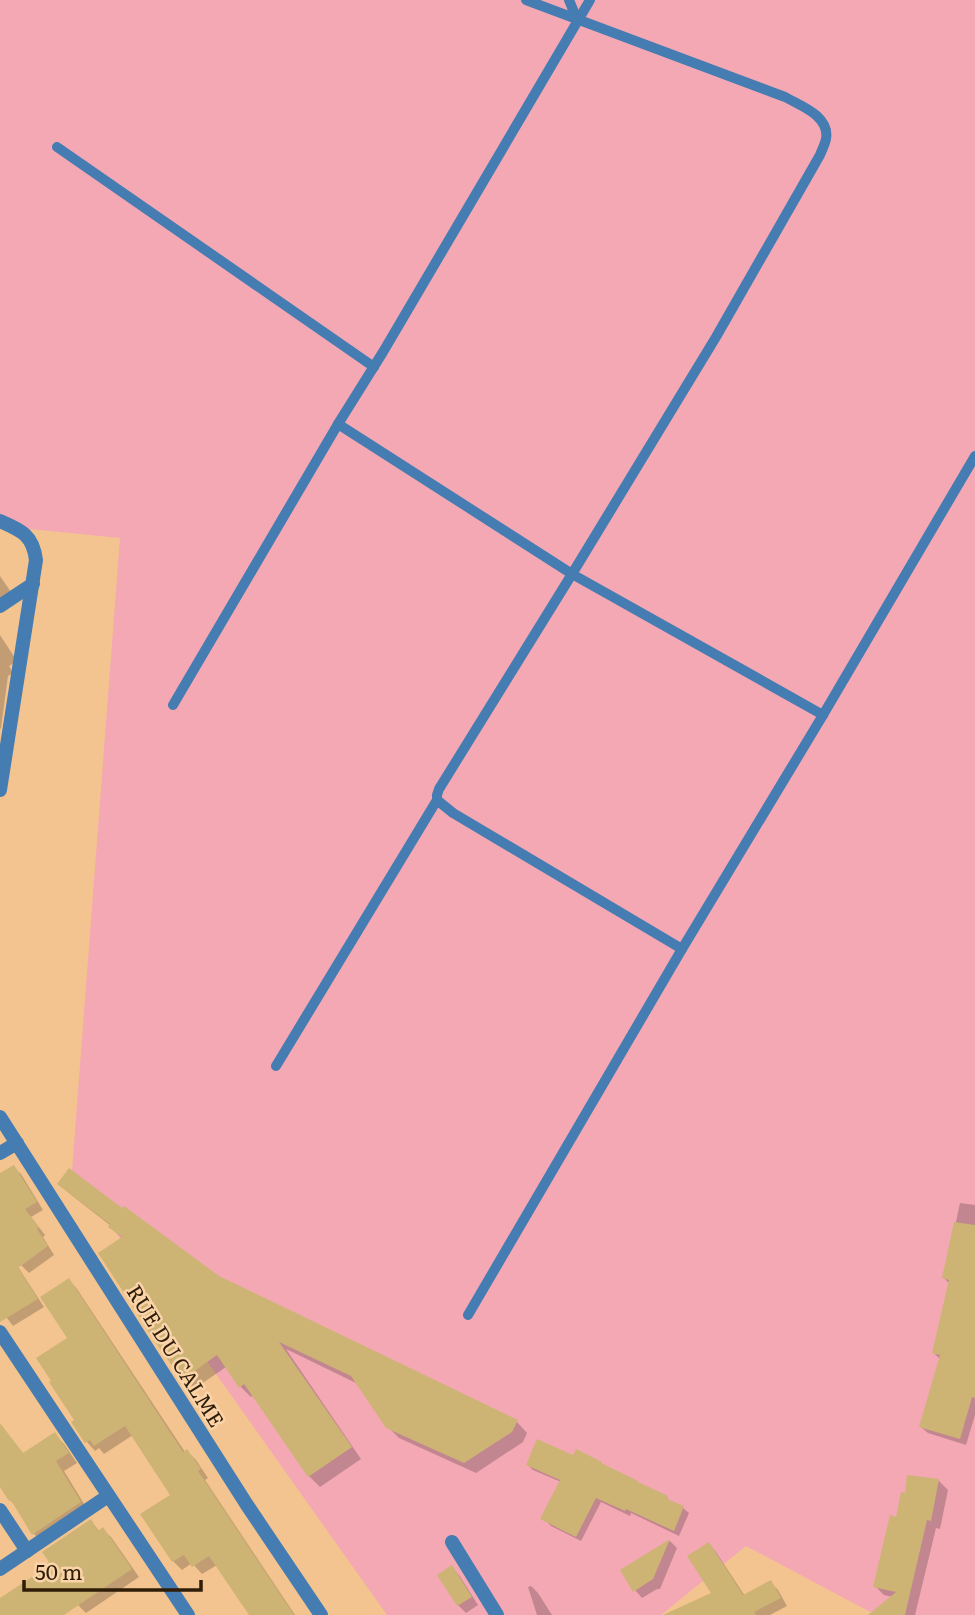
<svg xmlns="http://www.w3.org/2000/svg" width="975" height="1615" viewBox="0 0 975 1615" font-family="Literata,serif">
<rect width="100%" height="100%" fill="#f3c48f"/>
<polygon fill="#f3a8b4" points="0,0 975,0 975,1615 876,1615 746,1546 661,1615 387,1615 72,1171 120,538 0,526"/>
<g fill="#0003">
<polygon points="0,576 15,598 0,608"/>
<polygon points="0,635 17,661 9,666 13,673 8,676 1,728 0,729"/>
<polygon points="13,1167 21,1174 43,1210 31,1217 45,1235 43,1237 54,1255 29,1273 22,1266 0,1234 0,1175"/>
<polygon points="59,1184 218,1278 517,1422 527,1433 523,1442 476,1473 399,1438 388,1427 358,1384 286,1349 361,1459 320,1487 309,1476 254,1395 251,1397 240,1386 226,1367 194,1389 184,1379 123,1239 111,1227 111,1226 70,1194"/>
<polygon points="960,1203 975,1205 975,1415 966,1445 928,1433 921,1427 940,1359 934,1353 950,1284 944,1278"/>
<polygon points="0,1266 18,1267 44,1307 13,1326 0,1309"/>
<polygon points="69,1280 77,1289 185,1452 187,1451 196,1460 208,1478 205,1480 295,1615 252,1615 217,1565 202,1574 192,1563 182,1570 173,1561 173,1495 133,1435 104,1454 99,1448 95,1451 87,1442 76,1421 70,1338"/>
<polygon points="0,1433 8,1437 24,1454 55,1435 64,1444 77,1463 64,1471 89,1512 42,1542 33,1533 17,1507 10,1500 0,1484"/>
<polygon points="528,1465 667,1498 672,1503 683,1508 689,1513 679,1536 631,1513 630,1516 601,1502 581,1541 551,1526 545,1520 561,1482 533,1470"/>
<polygon points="908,1477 939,1481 948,1490 940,1529 936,1528 915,1615 871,1615 893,1597 884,1595 875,1586 906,1495"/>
<polygon points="91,1521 100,1532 103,1530 111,1537 139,1577 86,1613 79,1606 50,1561"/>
<polygon points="670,1541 677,1548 660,1589 657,1589 642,1598 635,1590 622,1571"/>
<polygon points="709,1544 716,1552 745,1596 770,1582 778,1590 787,1606 770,1615 719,1615 714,1594"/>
<polygon points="452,1568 459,1575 478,1605 466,1613 458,1605"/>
<polygon points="531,1586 538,1593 552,1615 537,1615 528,1587"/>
</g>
<g fill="#cdb474">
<polygon points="14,1165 37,1202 25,1209 39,1227 37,1229 48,1246 18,1268 38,1299 0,1322 0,1173"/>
<polygon points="69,1168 122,1208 124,1206 219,1276 518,1420 512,1432 464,1463 386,1428 351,1376 279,1342 352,1447 308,1477 244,1384 239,1388 217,1355 182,1380 150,1334 140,1319 141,1319 98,1253 122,1237 108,1227 110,1224 57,1184"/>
<polygon points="954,1222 975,1225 975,1398 972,1397 960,1439 919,1427 940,1355 932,1353 949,1280 942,1278"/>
<polygon points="69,1278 183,1452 187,1449 201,1469 198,1471 294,1615 249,1615 209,1556 192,1567 184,1555 172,1562 140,1514 170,1495 125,1426 94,1446 90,1440 85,1443 71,1422 74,1420 49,1382 51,1381 36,1358 67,1338 40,1297"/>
<polygon points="0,1423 23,1453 55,1432 69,1453 56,1461 81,1502 32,1535 11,1500 9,1501 0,1487"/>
<polygon points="537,1439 573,1455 576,1449 602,1462 601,1463 638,1481 638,1482 668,1496 667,1499 684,1506 674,1531 626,1509 625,1511 596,1498 576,1537 540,1519 560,1480 526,1465"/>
<polygon points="907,1475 939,1479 931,1521 927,1520 905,1615 868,1615 896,1592 873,1587 890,1515 896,1517 901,1492 905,1493"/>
<polygon points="91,1519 98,1531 103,1527 132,1569 64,1615 0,1615 0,1598 38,1573 36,1570 49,1562 42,1552"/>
<polygon points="670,1539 653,1579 633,1592 620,1570"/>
<polygon points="709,1542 743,1595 771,1580 781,1598 754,1612 756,1615 663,1615 711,1593 687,1556"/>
<polygon points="452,1565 472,1597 457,1606 437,1575"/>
</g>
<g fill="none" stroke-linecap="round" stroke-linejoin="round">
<g stroke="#457cb1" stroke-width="10">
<polyline points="569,0 576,17"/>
<polyline points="57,147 374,367"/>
<polyline points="338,424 572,574 823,715"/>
<polyline points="173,705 338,424 383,352 590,0"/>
<polyline points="437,800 453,813 682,949"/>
<path d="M276 1066 437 800V795L439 789 572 574 716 337 820 155C822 150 825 144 826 139 830 116 801 106 785 97L526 0"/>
<polyline points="468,1315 682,949 823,715 975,456"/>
</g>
<g stroke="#457cb1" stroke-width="14">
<path d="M0 521C21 530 33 535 36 560L0 790"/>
<polyline points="0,606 33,584"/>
<polyline points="0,1117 247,1505 321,1615"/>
<polyline points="0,1153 17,1143"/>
<polyline points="0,1332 188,1615"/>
<polyline points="0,1510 27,1551"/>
<polyline points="452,1542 497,1615"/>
<polyline points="0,1569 108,1496"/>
</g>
</g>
<g text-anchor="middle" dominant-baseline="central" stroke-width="5" stroke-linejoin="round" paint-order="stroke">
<g font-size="21" fill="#2f1d07" stroke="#fad3a9">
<text transform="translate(177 1355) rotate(58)">RUE DU CALME</text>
</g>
</g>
<path d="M24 1580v10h177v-10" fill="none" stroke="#2f1d07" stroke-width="3.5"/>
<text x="35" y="1580" font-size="21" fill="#2f1d07" stroke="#fad3a9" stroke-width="5" paint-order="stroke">50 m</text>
</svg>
